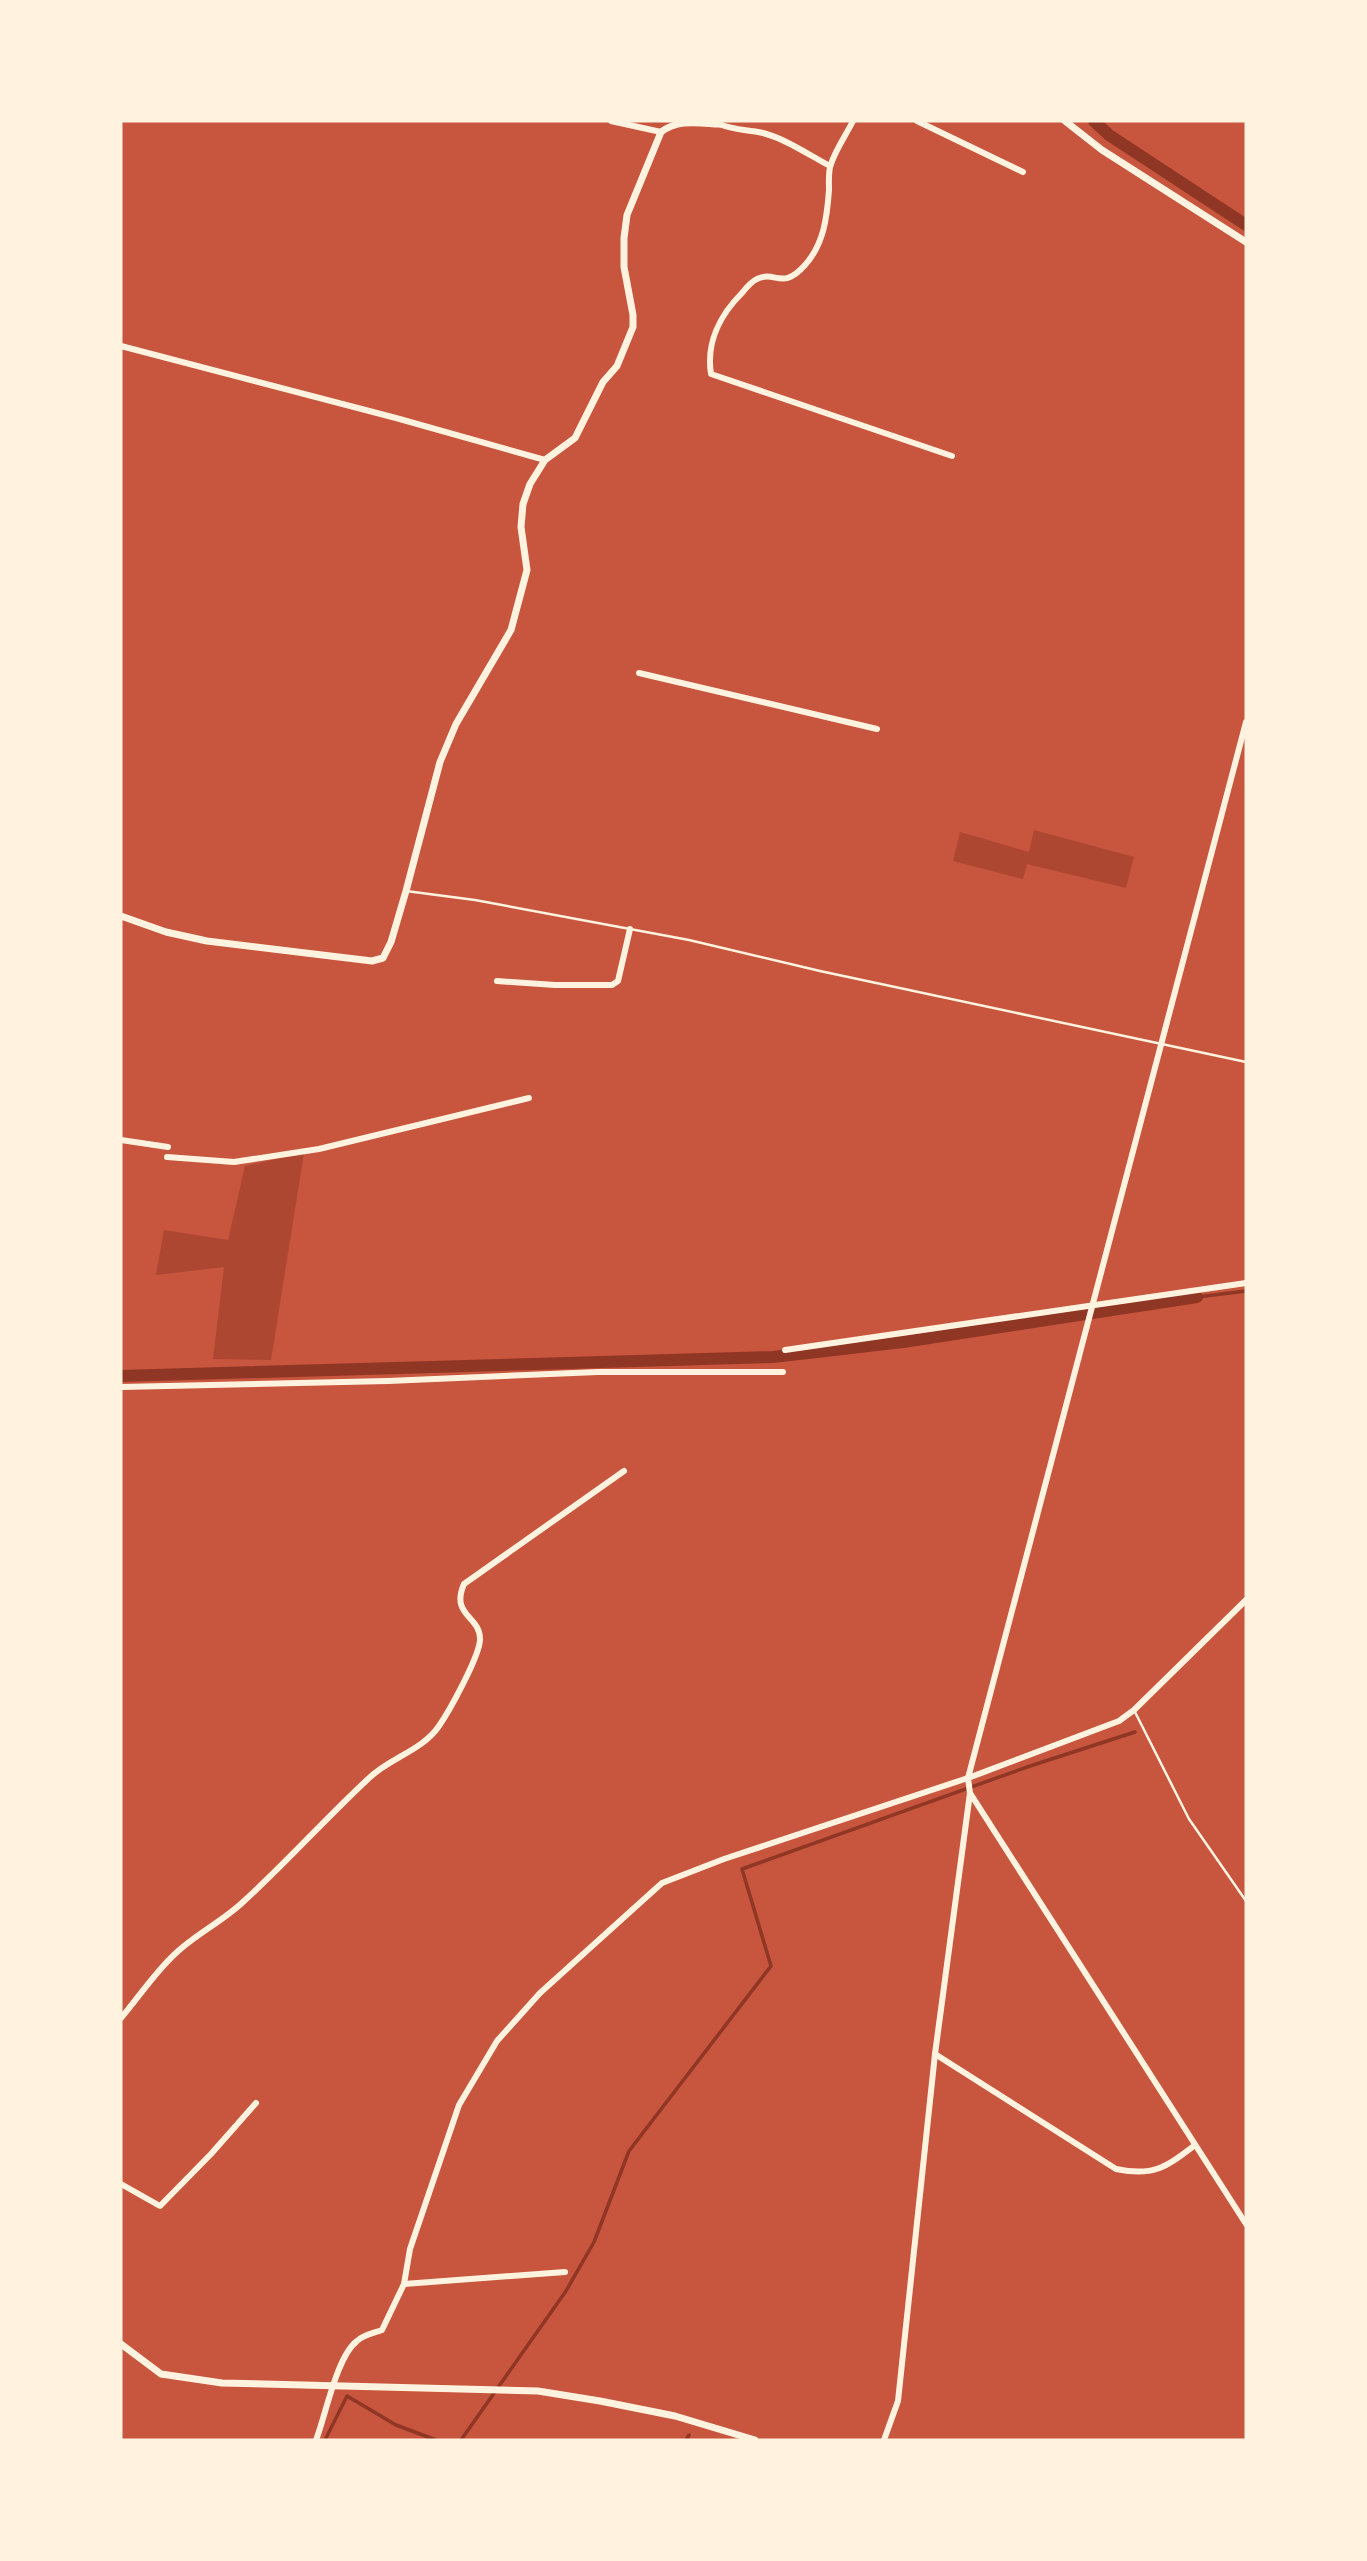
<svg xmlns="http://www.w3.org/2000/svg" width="1367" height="2561" viewBox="0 0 1367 2561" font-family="'Asap Condensed',sans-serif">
<rect width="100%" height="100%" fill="#c8553d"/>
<g fill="#ae4732">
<polygon points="1034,830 1134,857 1126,888 1027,864 1023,879 953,861 960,832 1029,852"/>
<polygon points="304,1153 271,1360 213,1359 224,1267 156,1275 164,1230 228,1240 245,1166"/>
</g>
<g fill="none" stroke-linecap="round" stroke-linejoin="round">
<g stroke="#8f3625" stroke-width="3.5">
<polyline points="1197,1297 1246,1291"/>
<polyline points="325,2440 347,2396 396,2425 436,2440"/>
<polyline points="461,2440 566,2291 594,2242 629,2151 771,1966 742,1869 1030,1766 1135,1732"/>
<polyline points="686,2440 689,2435"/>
</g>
<g stroke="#8f3625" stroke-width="12">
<polyline points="1094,121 1109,135 1246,225"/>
<polyline points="121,1376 773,1357 903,1342 1197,1297"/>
</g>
<g stroke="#fff3e0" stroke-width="2.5">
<polyline points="406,891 475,900 689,940 820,971 1246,1062"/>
<polyline points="1134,1710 1189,1819 1246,1901"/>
</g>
<g stroke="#fff3e0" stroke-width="6">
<polyline points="611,121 661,132"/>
<path d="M853 121C846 135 836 149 831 164 828 171 829 182 829 190 827 217 824 244 805 265 782 291 776 270 757 279 752 281 746 288 742 293 720 315 706 343 711 374L952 456"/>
<polyline points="917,121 1023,172"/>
<path d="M719 124C737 131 746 129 763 133 786 139 809 155 830 166"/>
<polyline points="121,346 396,418 545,460"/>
<polyline points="639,673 877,729"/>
<polyline points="497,981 555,985 612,985 618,981 630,929"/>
<polyline points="121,1140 168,1147"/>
<polyline points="167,1157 234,1162 319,1149 529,1098"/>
<polyline points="785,1350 1246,1283"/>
<polyline points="121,1387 388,1381 598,1372 783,1372"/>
<polyline points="970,1793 1246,2224"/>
<path d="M121 2018C139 1997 155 1972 176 1953 196 1934 223 1921 243 1902 286 1863 325 1819 368 1779 389 1758 422 1751 439 1726 450 1710 479 1657 480 1640 481 1616 450 1616 464 1584L624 1471"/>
<path d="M935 2054 1116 2169C1154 2177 1166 2167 1195 2145"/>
<polyline points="121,2184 160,2206 211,2154 256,2103"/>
<polyline points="404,2284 410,2249 459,2105 497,2041 540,1993 662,1883 724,1859 968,1778 1119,1721 1134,1710 1246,1600"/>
<path d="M316 2440C326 2414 337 2356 357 2341 363 2335 374 2333 382 2330L404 2284 565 2272"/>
<polyline points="884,2440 898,2401 935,2054 970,1793 968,1778 1246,722"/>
</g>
<g stroke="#fff3e0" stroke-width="7">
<polyline points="1065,121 1102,150 1246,242"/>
<path d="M121 916 166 932 207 941 372 961 383 958 391 942 406 891 440 762 456 724 511 630 527 570 521 527 523 504 530 484 545 460 575 438 603 382 617 366 633 327V315L624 267V238L627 215 661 132C678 119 698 123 719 124V121"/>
<polyline points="121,2344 161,2374 222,2383 538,2391 600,2401 675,2416 755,2440"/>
</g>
</g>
<rect width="1367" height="2561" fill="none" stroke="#fff3e0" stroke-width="245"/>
</svg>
